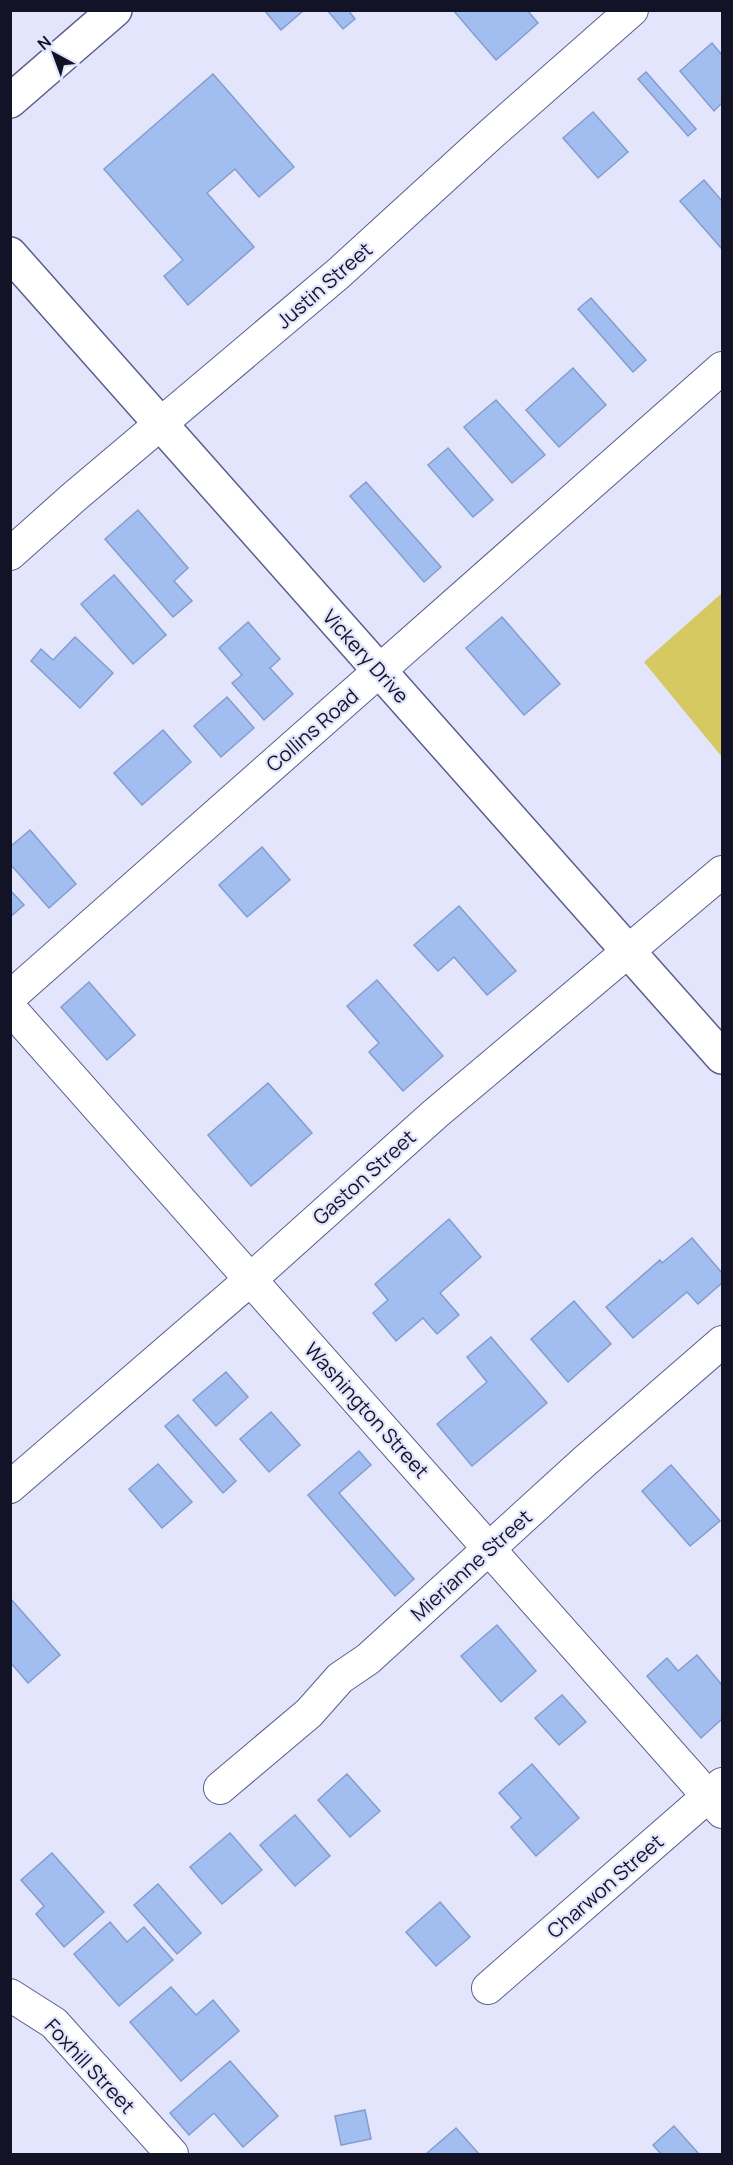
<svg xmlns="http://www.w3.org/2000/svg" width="733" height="2165" viewBox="0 0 733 2165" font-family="Manrope,sans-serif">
<rect width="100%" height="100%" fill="#e3e5fc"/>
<polygon fill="#d6c962" points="722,593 722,757 644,662"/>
<g fill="#a2bef1" stroke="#829dce" stroke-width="1.5">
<polygon points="264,10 304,10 281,30"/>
<polygon points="327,10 348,10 355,19 343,29"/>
<polygon points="453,10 527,10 538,23 496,60"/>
<polygon points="712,43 722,55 722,103 714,111 680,71"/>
<polygon points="646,72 696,129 688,136 638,79"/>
<polygon points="213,74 294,167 259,197 235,169 207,193 254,247 188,305 164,276 183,260 104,169"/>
<polygon points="593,112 628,152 598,178 563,138"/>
<polygon points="704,180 722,201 722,249 680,201"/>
<polygon points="591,298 646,360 633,372 578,309"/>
<polygon points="573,368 606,405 559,447 526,410"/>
<polygon points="496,400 545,455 512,483 464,427"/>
<polygon points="448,448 493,500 473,517 428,465"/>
<polygon points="366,482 441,567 424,582 350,496"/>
<polygon points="138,510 188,568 174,581 192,601 173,617 105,539"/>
<polygon points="114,575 166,635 133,664 81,604"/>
<polygon points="502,617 560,684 524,715 466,648"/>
<polygon points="248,622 280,659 270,668 293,694 264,720 232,683 242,675 219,648"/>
<polygon points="75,637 113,673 80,708 31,661 41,649 53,660"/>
<polygon points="227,697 254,728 221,757 194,726"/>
<polygon points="163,730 191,762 142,805 114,773"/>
<polygon points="30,830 76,884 49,908 10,864 10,847"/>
<polygon points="262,847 290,880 247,917 219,885"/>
<polygon points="10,890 24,905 10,917"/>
<polygon points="459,906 516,971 487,995 454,957 438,971 414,945"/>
<polygon points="377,980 443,1056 403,1091 369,1052 379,1043 347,1006"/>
<polygon points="89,982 135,1035 107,1060 61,1007"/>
<polygon points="268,1083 312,1133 251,1186 208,1135"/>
<polygon points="449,1219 481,1257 440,1293 459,1315 437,1334 423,1318 396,1341 373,1313 388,1300 375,1284"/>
<polygon points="692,1238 722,1273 722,1283 698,1304 687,1292 633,1338 606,1307 660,1260 662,1263"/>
<polygon points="574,1301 611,1344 568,1382 531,1339"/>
<polygon points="491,1337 547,1403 472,1466 437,1424 487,1382 467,1357"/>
<polygon points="226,1372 248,1397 216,1426 193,1400"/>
<polygon points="271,1412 300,1445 269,1472 240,1439"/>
<polygon points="178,1415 236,1481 223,1493 165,1426"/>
<polygon points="359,1451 371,1465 339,1493 414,1579 395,1596 308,1495"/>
<polygon points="158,1464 192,1502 162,1528 129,1489"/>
<polygon points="671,1465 720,1521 690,1546 642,1491"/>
<polygon points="10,1598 60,1655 28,1683 10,1662"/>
<polygon points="497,1625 536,1671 501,1702 461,1656"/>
<polygon points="697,1655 722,1685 722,1719 701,1738 647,1676 667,1658 678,1671"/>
<polygon points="562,1695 586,1722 559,1745 535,1718"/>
<polygon points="532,1764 579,1818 536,1856 511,1827 521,1818 499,1793"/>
<polygon points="347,1774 380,1811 350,1837 318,1800"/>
<polygon points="295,1815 330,1856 295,1886 260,1845"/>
<polygon points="230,1833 262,1870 222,1904 190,1867"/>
<polygon points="52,1853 104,1912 64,1947 36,1914 44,1906 21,1880"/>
<polygon points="158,1884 201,1933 177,1954 134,1905"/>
<polygon points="440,1902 470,1937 436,1966 406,1932"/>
<polygon points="110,1922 127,1942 144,1927 173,1960 119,2006 74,1954"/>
<polygon points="171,1987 196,2015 213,2000 239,2031 181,2081 130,2022"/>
<polygon points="230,2061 278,2116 243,2147 214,2113 189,2135 170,2113"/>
<polygon points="365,2110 371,2139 341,2145 335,2116"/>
<polygon points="674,2126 699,2154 661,2154 653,2145"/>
<polygon points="456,2128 479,2154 426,2154"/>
</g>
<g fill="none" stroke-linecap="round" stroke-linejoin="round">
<defs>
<g id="street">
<polyline points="10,554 74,497 339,273 490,135 632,10"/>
<polyline points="10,997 722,368"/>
<polyline points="10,1008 722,1812"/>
<polyline points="10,1487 251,1279 435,1114 722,872"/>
<polyline points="220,1788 309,1713 340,1678 368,1659 585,1461 722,1342"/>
<polyline points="488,1988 722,1784"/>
<polyline points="10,1995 54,2023 172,2154"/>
</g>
<g id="secondary">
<polyline points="10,101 115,10"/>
<polyline points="10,254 722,1057"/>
</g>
</defs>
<use href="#street" stroke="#5c5d8e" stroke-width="34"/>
<use href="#secondary" stroke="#5c5d8e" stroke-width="36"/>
<use href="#street" stroke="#fff" stroke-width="32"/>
<use href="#secondary" stroke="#fff" stroke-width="33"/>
</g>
<g text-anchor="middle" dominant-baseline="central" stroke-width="4.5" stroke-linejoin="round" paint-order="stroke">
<g font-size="20" fill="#131327" stroke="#e3e5fc">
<text transform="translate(324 285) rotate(-41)">Justin Street</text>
<text transform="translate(366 656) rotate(48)">Vickery Drive</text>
<text transform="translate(312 730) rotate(-41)">Collins Road</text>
<text transform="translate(364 1177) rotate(-42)">Gaston Street</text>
<text transform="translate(367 1410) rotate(48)">Washington Street</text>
<text transform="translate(471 1565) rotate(-42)">Mierianne Street</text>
<text transform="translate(605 1886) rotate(-41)">Charwon Street</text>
<text transform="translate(90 2066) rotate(47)">Foxhill Street</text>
</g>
</g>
<rect width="733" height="2165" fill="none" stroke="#131327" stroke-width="24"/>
<g transform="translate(54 54) rotate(319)" stroke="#e3e5fc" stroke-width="4.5" paint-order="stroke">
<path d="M0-4.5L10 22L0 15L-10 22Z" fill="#131327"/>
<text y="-9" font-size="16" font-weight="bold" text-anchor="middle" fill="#131327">N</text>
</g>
</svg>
